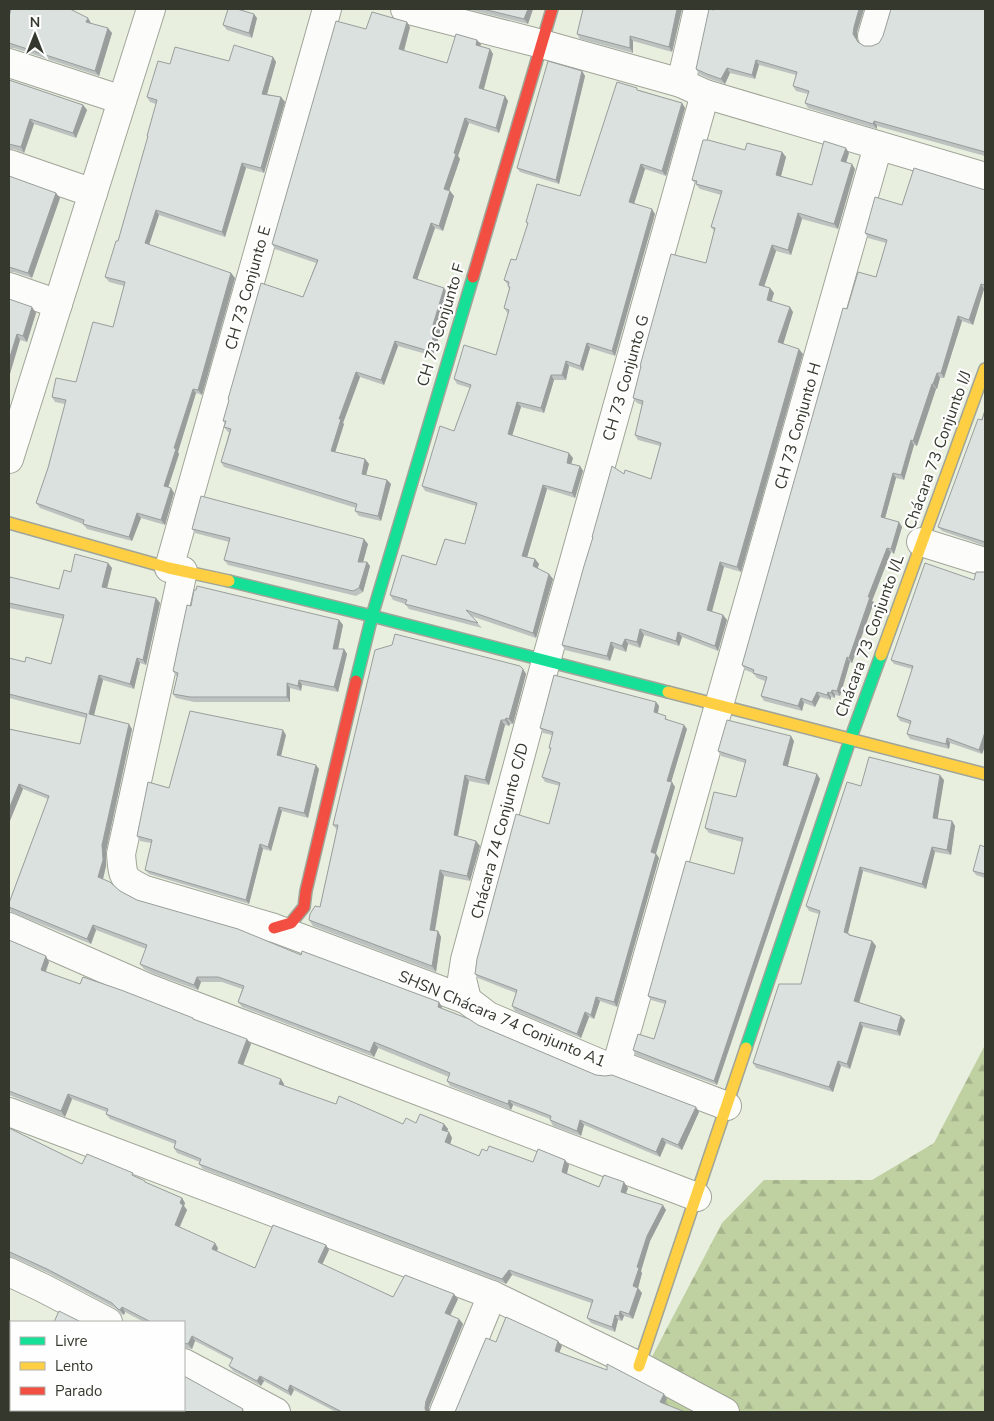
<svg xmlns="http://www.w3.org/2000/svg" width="994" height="1421" viewBox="0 0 994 1421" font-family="'Nunito Sans',sans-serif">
<defs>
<pattern id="forest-firs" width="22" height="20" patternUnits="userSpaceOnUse" patternTransform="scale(1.25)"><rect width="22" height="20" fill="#bfd0a1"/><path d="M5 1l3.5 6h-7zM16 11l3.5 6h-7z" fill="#a5b38b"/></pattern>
</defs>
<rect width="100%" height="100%" fill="#e9efdf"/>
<polygon fill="url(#forest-firs)" points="985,1045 985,1412 623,1412 722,1223 764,1180 872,1180 934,1143"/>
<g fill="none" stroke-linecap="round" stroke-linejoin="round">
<defs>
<g id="street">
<polyline points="405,9 542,44 681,83 705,94 985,177"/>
<polyline points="872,36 880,9"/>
<polyline points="9,63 122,100"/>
<polyline points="681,83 698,9"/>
<polyline points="9,164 93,193"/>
<polyline points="9,287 58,304"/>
<polyline points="9,459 151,9"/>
<polyline points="921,542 985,562"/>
<polyline points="169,568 327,9"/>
<path d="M183 571 121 854C123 879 123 879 145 890L274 928 467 1000 488 1016 606 1066 617 1064 727 1106"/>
<polyline points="9,927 148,988 697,1197"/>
<polyline points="467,1000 462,979 465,960 546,661 705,94"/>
<polyline points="617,1064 878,146"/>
<polyline points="9,1112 492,1295 639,1366 725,1412"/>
<polyline points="9,1272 43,1288 108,1322"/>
<polyline points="184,1363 276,1412"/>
<polyline points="444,1412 492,1295"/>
</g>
<g id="fast">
<polyline points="229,581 372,616 668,692"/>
<polyline points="356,681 372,616 473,277"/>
<polyline points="746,1048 850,740 881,655"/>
</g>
<g id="slow">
<polyline points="9,523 169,568 229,581"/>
<polyline points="881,655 985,369"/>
<polyline points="668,692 985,774"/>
<polyline points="639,1366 746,1048"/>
</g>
<g id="jam">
<polyline points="473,277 552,9"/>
<polyline points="274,928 291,923 304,907 306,891 356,681"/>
</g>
</defs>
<use href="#street" stroke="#a0a599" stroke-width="30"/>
<use href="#fast" stroke="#a0a599" stroke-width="14"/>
<use href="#slow" stroke="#a0a599" stroke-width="14"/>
<use href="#jam" stroke="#a0a599" stroke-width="14"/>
<use href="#street" stroke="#fcfdfa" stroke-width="28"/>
<use href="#fast" stroke="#16e098" stroke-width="11"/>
<use href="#slow" stroke="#ffcf43" stroke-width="11"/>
<use href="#jam" stroke="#f24e42" stroke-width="11"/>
</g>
<g fill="#bcc2c0">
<polygon points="467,9 533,9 528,24"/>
<polygon points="575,9 682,9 672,52 633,41 633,53 580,39 577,34 583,10"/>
<polygon points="714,9 864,9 857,32 857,39 859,43 864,46 872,46 985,9 985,156 877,126 877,129 808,108 805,103 808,94 796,91 793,86 796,75 759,65 755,79 730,73 725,84 710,79 699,74 696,69"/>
<polygon points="9,17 91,23 91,24 112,33 99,76 14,48 9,48"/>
<polygon points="257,18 252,38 227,30 223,25"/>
<polygon points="410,27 404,51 447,63 481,44 480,46 490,49 493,54 484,89 505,96 508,101 499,133 469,123 458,156 460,159 449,190 454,196 443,231 435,228 417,279 447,293 437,327 440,330 440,333 433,356 398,346 384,385 360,377 343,423 344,424 335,452 365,459 369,464 366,475 387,480 391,484 381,521 359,516 355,511 356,508 224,467 221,462 229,432 228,432 224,427 225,423 223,421 229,401 228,399 303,297 316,263 275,249 272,244 366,29"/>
<polygon points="273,57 276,62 267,94 281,97 285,102 264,173 246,168 225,237 159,215 149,245 231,273 235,278 202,395 196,393 178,452 179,454 168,488 171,488 174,493 165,525 141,518 132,541 87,529 83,524 40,508 36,503 48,468 65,404 55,402 52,397 76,382 113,327 124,286 109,282 105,277 118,241 148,137 147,136 156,104 150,102 147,97 170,64 229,61"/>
<polygon points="582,71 585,76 559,184 520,172 517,168"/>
<polygon points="9,80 83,105 87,110 76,138 34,124 24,153 14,149 9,149"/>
<polygon points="639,90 682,103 685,108 666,176 645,169 634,204 655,214 615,356 590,348 583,371 569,366 566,380 554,380 544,413 521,407 512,436 573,458 571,464 580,466 583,471 575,498 547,489 527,557 535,559 539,564 537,568 549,574 553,579 536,638 471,616 482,628 409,609 405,604 393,600 390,595 436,565 465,544 476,506 425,491 422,486 454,431 470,388 457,384 454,379 496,355 508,314 504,308 509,289 508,286 508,285 504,280 516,260 528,225 526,222 580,196"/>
<polygon points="745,150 782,152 786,157 781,176 812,185 849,153 846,163 855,169 838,229 802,219 791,255 776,251 764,286 770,288 774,293 772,301 793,312 783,344 803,354 741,572 724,567 712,611 723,615 727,620 718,651 682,637 679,646 644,635 640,648 628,644 626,652 614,648 610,661 565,650 562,645 593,539 592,537 624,474 651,479 660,446 638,440 635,435 642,405 637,403 633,398 641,367 640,366 706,263 714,231 711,227 721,195 700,189 692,180"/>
<polygon points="9,176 60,198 32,278 14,272 9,272"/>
<polygon points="985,190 985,289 984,289 973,325 962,321 944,378 940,378 937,389 936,389 917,446 914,445 904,480 896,478 885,518 899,522 902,527 894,554 891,552 872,601 874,602 852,663 850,662 840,696 835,695 835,698 831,697 831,700 820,697 815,707 804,703 802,711 764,701 761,696 765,681 757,678 753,673 745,670 742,665 847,309 876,277 886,243 868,238 865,233 902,205"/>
<polygon points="9,299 36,313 27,342 20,340 9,377"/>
<polygon points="985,410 985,546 942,531 938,527"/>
<polygon points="192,529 368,544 363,562 367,562 370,566 363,592 356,596 228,565 224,560 229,542 195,533"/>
<polygon points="108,563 112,568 107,588 156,598 160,603 146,665 140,663 134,689 103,680 94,715 132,729 106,851 106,866 103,879 120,891 137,900 439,1002 442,1007 442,1008 478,1025 596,1075 696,1107 699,1112 682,1150 666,1143 660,1157 584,1125 581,1136 553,1126 550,1120 550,1119 513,1105 511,1110 450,1086 447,1081 449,1077 378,1048 374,1057 242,1007 238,1002 242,989 222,982 201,982 198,990 154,974 144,969 140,964 146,949 96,930 91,944 11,912 9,909 9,903 48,799 23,789 9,823 9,729 80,744 86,718 9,698 9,658 25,662 51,664 63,619 9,608 9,582 59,589 71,572"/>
<polygon points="985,572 985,746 982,754 950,743 949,749 910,739 907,734 910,724 900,721 897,716 912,669 894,664 891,660 974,580"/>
<polygon points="339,620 343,625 338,649 344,649 347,654 338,692 302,685 301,691 290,688 290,702 194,702 176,698 173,694 177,676 176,676 173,671"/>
<polygon points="523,669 526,674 513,724 510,724 509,726 505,725 489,785 469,781 458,836 476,841 480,846 470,881 444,876 435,931 438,931 441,937 436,972 313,926 309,920 320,907 337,830 333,825"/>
<polygon points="656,702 659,706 658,713 670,721 687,729 671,782 675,787 656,853 659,858 617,1007 600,1001 594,1019 589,1017 581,1038 515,1011 512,1006 516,993 478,978 475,974 549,824 560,786 545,782 542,777 551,750 549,748 552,735 543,733 540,728"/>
<polygon points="286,735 281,756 319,769 308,818 282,811 271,851 263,849 249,904 149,874 145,870 151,843 140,841 137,836 169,788"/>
<polygon points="794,741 787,766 817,774 820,779 717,1085 636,1055 633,1050 654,1039 665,1004 651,1000 648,996 734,874 742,842 709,833 705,828 736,797 745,763 721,756 718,751"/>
<polygon points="944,780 937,819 952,821 955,826 951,855 935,852 926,889 863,871 848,933 851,935 872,941 876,946 859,1003 901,1016 905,1020 900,1036 863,1027 850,1069 841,1066 833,1092 756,1068 753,1063 801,984 819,914 809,911 806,906 861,786"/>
<polygon points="985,847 985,878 976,875 973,871"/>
<polygon points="9,940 49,962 46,972 80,984 194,1020 251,1044 243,1065 284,1084 284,1086 336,1104 403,1124 416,1123 444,1124 448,1129 447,1132 449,1132 452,1138 450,1144 479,1156 487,1151 533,1162 565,1160 569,1165 567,1173 599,1187 628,1188 626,1194 666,1210 650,1241 641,1271 642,1273 638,1288 642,1293 633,1319 624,1316 622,1321 618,1320 615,1332 591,1323 587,1318 591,1303 512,1275 506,1284 203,1169 199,1164 200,1162 177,1153 174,1148 175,1144 110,1119 106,1114 107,1112 72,1099 65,1117 9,1095"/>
<polygon points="9,1128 82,1164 133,1173 137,1178 147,1183 182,1198 185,1203 184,1206 187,1210 180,1227 218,1248 217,1252 255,1268 326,1245 329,1250 322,1264 393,1297 458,1299 450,1315 459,1319 463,1324 429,1407 429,1412 336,1412 294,1390 291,1396 264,1381 261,1386 233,1371 229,1366 232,1360 195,1341 192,1349 184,1348 184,1322 144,1322 125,1312 124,1315 121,1314 115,1308 50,1274 15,1258 9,1257"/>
</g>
<g fill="#999e9c">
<polygon points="528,9 533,9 528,24 524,19"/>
<polygon points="677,9 682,9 672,52 669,47"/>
<polygon points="859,9 864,9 857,32 857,39 861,47 853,34 854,27"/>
<polygon points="254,14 257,18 252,38 249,33"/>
<polygon points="88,18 91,23 90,27 86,22"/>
<polygon points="407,22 410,27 403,54 399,49"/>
<polygon points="108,28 112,33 99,76 95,71"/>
<polygon points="630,36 633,41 633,53 630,48"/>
<polygon points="477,40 481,44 479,50 476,45"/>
<polygon points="490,49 493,54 483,92 479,88"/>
<polygon points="273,57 276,62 266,98 262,94"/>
<polygon points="756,60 759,65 755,79 752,75"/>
<polygon points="727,68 730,73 725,84 721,79"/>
<polygon points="582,71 585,76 559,184 556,180"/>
<polygon points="505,96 508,101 499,133 496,128"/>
<polygon points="281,97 285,102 264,173 261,168"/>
<polygon points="682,103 685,108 666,176 662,171"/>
<polygon points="83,105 87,110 76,138 73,133"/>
<polygon points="465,118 469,123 458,156 460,159 448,194 444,189 454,153"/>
<polygon points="30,119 34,124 24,153 21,147"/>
<polygon points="874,121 877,126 877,129 873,124"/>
<polygon points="846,148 849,153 845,166 841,161"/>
<polygon points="782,152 786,157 780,180 776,175"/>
<polygon points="242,163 246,168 225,237 222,232"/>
<polygon points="641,164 645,169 633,207 629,202"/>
<polygon points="852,164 855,169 838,229 834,224"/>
<polygon points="450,191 454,196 443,231 439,226"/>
<polygon points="56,193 60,198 32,278 28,273"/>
<polygon points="652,209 655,214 615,356 612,351"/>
<polygon points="156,210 159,215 148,248 145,243"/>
<polygon points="798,213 802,219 791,255 788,250"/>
<polygon points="431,223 435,228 416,283 413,278"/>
<polygon points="772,245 776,251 763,290 759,285"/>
<polygon points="231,273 235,278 202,395 198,390"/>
<polygon points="981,284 984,289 973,325 969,320"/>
<polygon points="444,288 447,293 437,327 440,330 440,333 433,356 429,351 433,325"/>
<polygon points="770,288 774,293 770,305 767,300"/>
<polygon points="32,307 36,313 27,342 23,336"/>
<polygon points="790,307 793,312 782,348 778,342"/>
<polygon points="958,316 962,321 944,378 941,373"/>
<polygon points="17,334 20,340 9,377 9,360"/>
<polygon points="395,341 398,346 384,385 381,380"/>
<polygon points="587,343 590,348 583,371 580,366"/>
<polygon points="799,349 803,354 741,572 737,567"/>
<polygon points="566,361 569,366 566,380 562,375"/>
<polygon points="356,372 360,377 343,423 344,424 334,456 331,451 339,419"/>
<polygon points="937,373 940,378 937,389 933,384"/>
<polygon points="551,375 554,380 544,413 541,408"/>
<polygon points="932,384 936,389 917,446 913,441"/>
<polygon points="193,389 196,393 178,452 179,454 167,491 164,486 174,448"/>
<polygon points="517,402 521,407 511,439 508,434"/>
<polygon points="911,440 914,445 904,480 901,475"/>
<polygon points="569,453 573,458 570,468 567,463"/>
<polygon points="365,459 369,464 365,479 362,474"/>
<polygon points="580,466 583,471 575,498 572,493"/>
<polygon points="893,473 896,478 884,522 881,517"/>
<polygon points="387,480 391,484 381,521 378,516"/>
<polygon points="543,485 547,489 526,561 522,556"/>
<polygon points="171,488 174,493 165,525 161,520"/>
<polygon points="137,513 141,518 132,541 129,537"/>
<polygon points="899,522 902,527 894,554 891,549"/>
<polygon points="364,539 368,544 362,566 358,562"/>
<polygon points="887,548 891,552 872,601 874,602 852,663 849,658 868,597"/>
<polygon points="535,559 539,564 537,571 533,566"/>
<polygon points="367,562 370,566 363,592 359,588"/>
<polygon points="720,562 724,567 711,615 707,610"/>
<polygon points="108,563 112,568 106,592 102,587"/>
<polygon points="549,574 553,579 536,638 533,633"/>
<polygon points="156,598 160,603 146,665 143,660"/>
<polygon points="723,615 727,620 718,651 715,646"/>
<polygon points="339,620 343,625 337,654 333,649"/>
<polygon points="640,629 644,635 640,648 637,642"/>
<polygon points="678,632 682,637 679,646 676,641"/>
<polygon points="625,639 628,644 626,652 622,646"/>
<polygon points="611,642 614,648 610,661 607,656"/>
<polygon points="344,649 347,654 338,692 334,687"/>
<polygon points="847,657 850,662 840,696 837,691"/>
<polygon points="137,658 140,663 134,689 130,684"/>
<polygon points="523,669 526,674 513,724 509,719"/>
<polygon points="99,675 103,680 93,719 89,714"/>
<polygon points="299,680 302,685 301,691 298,686"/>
<polygon points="287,683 290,688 290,702 287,697"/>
<polygon points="832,690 835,695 835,698 831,693"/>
<polygon points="817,692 820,697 815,707 812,702"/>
<polygon points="828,692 831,697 831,700 827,695"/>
<polygon points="801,698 804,703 802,711 798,706"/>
<polygon points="656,702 659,706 657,717 654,712"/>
<polygon points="506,718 510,724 509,726 505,720"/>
<polygon points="501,720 505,725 489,785 485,780"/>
<polygon points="129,724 132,729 106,851 106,866 102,883 98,877 102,845"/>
<polygon points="684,725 687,729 670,786 667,781"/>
<polygon points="283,730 286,735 280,760 277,755"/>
<polygon points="985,732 985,746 982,754 979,750"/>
<polygon points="791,736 794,741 787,770 783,765"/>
<polygon points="947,738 950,743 949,749 946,744"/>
<polygon points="316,765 319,769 308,818 304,813"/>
<polygon points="817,774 820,779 717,1085 714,1081"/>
<polygon points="465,775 469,781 457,840 454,835"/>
<polygon points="940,775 944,780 937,823 933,818"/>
<polygon points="672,782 675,787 655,857 651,852"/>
<polygon points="19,784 23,789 9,823 9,809"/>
<polygon points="279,807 282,811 271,851 268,847"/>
<polygon points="952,821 955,826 951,855 947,850"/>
<polygon points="476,841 480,846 470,881 467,876"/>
<polygon points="260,844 263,849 249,904 246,900"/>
<polygon points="932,847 935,852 926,889 922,884"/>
<polygon points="656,854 659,858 617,1007 614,1002"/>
<polygon points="860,867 863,871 847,937 844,932"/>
<polygon points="440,870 444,876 434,935 430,930"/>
<polygon points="93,925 96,930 91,944 87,939"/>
<polygon points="438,931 441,937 436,972 432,966"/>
<polygon points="872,941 876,946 858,1006 854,1001"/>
<polygon points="46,956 49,962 44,975 41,970"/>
<polygon points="197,977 201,982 198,990 194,985"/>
<polygon points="596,997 600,1001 594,1019 591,1015"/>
<polygon points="439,1002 442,1007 441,1012 438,1007"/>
<polygon points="585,1012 589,1017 581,1038 577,1034"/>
<polygon points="901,1016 905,1020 900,1036 897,1031"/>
<polygon points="860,1022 863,1027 850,1069 847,1064"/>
<polygon points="247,1039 251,1044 242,1068 238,1063"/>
<polygon points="374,1042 378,1048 374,1057 370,1052"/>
<polygon points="838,1061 841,1066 833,1092 829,1087"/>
<polygon points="281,1079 284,1084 282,1089 279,1084"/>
<polygon points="68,1094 72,1099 65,1117 61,1111"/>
<polygon points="509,1100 513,1105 511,1110 508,1104"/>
<polygon points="696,1107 699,1112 682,1150 678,1145"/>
<polygon points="580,1120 584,1125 581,1136 577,1131"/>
<polygon points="444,1124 448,1129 446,1135 442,1130"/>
<polygon points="449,1132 452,1138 449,1148 445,1142"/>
<polygon points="662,1138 666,1143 660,1157 656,1152"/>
<polygon points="565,1160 569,1165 566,1177 562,1172"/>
<polygon points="624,1182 628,1188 624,1197 621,1192"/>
<polygon points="182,1198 185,1203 184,1206 187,1210 178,1230 175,1225 180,1203"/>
<polygon points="663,1205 666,1210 650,1241 641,1271 642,1273 637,1292 633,1286 637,1267 647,1236"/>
<polygon points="215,1243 218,1248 215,1255 212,1249"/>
<polygon points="326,1245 329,1250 321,1267 318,1262"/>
<polygon points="509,1270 512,1275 506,1284 502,1279"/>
<polygon points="638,1288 642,1293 633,1319 629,1314"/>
<polygon points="454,1294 458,1299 449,1318 445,1313"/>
<polygon points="122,1307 125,1312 124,1315 120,1310"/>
<polygon points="620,1311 624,1316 622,1321 619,1316"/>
<polygon points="615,1315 618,1320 615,1332 612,1327"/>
<polygon points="459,1319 463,1324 429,1407 429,1412 426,1412 425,1408 426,1401"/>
<polygon points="192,1336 195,1341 192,1349 188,1344"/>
<polygon points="558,1341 562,1346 558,1356 555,1351"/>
<polygon points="260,1376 264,1381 261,1386 257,1381"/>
<polygon points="290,1385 294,1390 291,1396 288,1391"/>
<polygon points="664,1394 667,1399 663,1407 660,1402"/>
</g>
<g fill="#dbe1df" stroke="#999e9c">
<polygon points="11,9 70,9 88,18 86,22 108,28 95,71 9,43 9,17"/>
<polygon points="228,9 237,9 254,14 249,33 223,25"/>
<polygon points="483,9 528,9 524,19"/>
<polygon points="583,9 677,9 669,47 630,36 630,48 577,34"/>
<polygon points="709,9 714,10 714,9 859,9 854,27 853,34 858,42 864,46 872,46 879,43 883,36 891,9 985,9 985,152 874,121 873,124 805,103 809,91 793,86 797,72 756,60 752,75 727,68 721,79 707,74 696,69"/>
<polygon points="372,12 407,22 399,49 447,63 456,34 477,40 476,45 490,49 479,88 505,96 496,128 465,118 454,153 456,154 444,189 450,191 439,226 431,223 413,278 444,288 433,325 436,326 436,328 429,351 395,341 381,380 356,372 339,419 341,419 331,451 365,459 362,474 387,480 378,516 355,511 357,504 221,462 231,429 224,427 226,421 223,421 229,400 228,399 261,283 303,297 318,260 272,244 336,21 366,29"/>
<polygon points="234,45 273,57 262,94 281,97 261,168 242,163 222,232 156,210 145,243 231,273 198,390 193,389 174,448 176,449 164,486 171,488 161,520 137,513 129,537 83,524 84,520 36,503 48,468 66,400 52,397 56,378 76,382 93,322 113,327 125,282 105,277 116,241 118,241 148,136 147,136 157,100 147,97 158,61 170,64 175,47 229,61"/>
<polygon points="548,61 582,71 556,180 517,168"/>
<polygon points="9,80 83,105 73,133 30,119 21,147 9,144"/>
<polygon points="617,82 637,88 637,90 682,103 662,171 641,164 629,202 652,209 612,351 587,343 580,366 566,361 562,375 551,375 541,408 517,402 508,434 569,453 567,463 580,466 572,493 543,485 522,556 535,559 533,566 549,574 533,633 466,610 478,623 405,604 407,600 390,595 402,555 436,565 445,539 465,544 477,503 422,486 440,426 454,431 471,385 454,379 464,345 496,355 509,310 504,308 510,287 508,286 509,282 504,280 511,259 516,260 528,223 526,222 537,184 580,196"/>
<polygon points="703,140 708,140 745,150 747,143 782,152 776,175 812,185 824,141 846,148 841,161 852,164 834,224 798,213 788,250 772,245 759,285 770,288 767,300 790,307 778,342 799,349 737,567 720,562 707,610 723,615 715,646 678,632 676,641 640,629 637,642 625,639 622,646 611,642 607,656 562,645 584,566 593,537 592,537 612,466 624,474 625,470 651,479 661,443 635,435 643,401 633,398 641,366 640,366 671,254 706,263 715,228 711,227 722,191 696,184 697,181 692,180"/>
<polygon points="914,168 985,190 985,285 981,284 969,320 958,316 941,373 937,373 933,384 932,384 913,441 911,440 901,475 893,473 881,517 899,522 891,549 887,548 868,597 870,597 849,658 847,657 837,691 832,690 831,693 828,692 827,695 817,692 812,702 801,698 798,706 761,696 767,677 753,673 754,670 742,665 843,308 847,309 858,272 876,277 887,240 865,233 875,197 902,205"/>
<polygon points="9,176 56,193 28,273 9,267"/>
<polygon points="9,299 32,307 23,336 17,334 9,360"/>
<polygon points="985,410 985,542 938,527 978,419 982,420"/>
<polygon points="201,496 364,539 358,562 367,562 359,588 353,591 224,560 230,538 192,529"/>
<polygon points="75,554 108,563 102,587 156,598 143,660 137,658 130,684 99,675 89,714 129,724 102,845 103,860 98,877 110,882 120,891 137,900 238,929 301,955 302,951 439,1002 438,1007 469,1019 478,1025 596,1075 605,1076 612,1075 696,1107 678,1145 662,1138 656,1152 580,1120 577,1131 550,1120 551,1116 509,1100 508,1104 447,1081 450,1073 374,1042 370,1052 238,1002 244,986 218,977 197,977 194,985 150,968 140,964 147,945 93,925 87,939 9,907 9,903 49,796 19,784 9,809 9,729 80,744 87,714 9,694 9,658 25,662 26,657 51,664 64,615 9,603 9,582 10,577 59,589 64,570 71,572"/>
<polygon points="925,563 974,580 976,572 985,572 985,732 979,750 947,738 946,744 907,734 911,721 897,716 913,666 891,660"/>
<polygon points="197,586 339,620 333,649 344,649 334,687 299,680 298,686 287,683 287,697 190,697 173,694 178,673 173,671 187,605 191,606 194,590 196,590"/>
<polygon points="395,634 520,666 523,669 509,719 506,718 505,720 501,720 485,780 465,775 454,835 476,841 467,876 440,870 430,930 438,931 432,966 309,920 310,914 315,906 320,907 338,825 333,825 375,650 392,645"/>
<polygon points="554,675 656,702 654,712 666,716 665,719 684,725 667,781 672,782 651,852 656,854 614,1002 596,997 591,1015 585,1012 577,1034 512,1006 517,990 475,974 477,959 516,814 549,824 560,783 542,777 551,748 549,748 553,732 540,728"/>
<polygon points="190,711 283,730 277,755 316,765 304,813 279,807 268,847 260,844 246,900 145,870 152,840 137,836 148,782 169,788"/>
<polygon points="727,720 791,736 783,765 817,774 714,1081 633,1050 638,1034 654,1039 666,1001 648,996 686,861 734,874 743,838 705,828 714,792 736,797 746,760 718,751"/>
<polygon points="869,757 940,775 933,818 952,821 947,850 932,847 922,884 860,867 844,932 849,934 849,935 872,941 854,1001 901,1016 897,1031 860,1022 847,1064 838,1061 829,1087 753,1063 779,984 801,984 820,911 806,906 847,782 861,786"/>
<polygon points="980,845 985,847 985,874 973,871"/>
<polygon points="9,940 46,956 41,970 80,984 83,977 121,990 193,1018 193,1019 247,1039 238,1063 281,1079 279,1084 336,1104 339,1096 403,1124 406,1118 416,1123 420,1114 444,1124 442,1130 449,1132 445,1142 479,1156 482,1149 487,1151 489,1146 533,1162 538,1149 565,1160 562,1172 599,1187 604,1175 624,1182 621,1192 663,1205 647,1236 637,1267 639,1268 633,1286 638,1288 629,1314 620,1311 619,1316 615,1315 612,1327 587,1318 593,1300 509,1270 502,1279 199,1164 201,1159 174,1148 176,1141 106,1114 108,1109 68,1094 61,1111 9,1091"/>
<polygon points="9,1128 82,1164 87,1154 133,1173 132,1175 145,1181 145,1182 182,1198 180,1203 183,1205 175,1225 215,1243 212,1249 255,1268 273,1225 326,1245 318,1262 393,1297 405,1275 454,1294 445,1313 459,1319 426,1401 425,1408 426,1412 342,1412 290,1385 288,1391 260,1376 257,1381 229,1366 233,1358 192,1336 188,1344 184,1343 184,1322 151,1322 122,1307 120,1310 118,1309 112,1303 47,1269 12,1253 9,1252"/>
<polygon points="59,1311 81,1322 54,1322"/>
<polygon points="506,1317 558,1341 555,1351 607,1370 607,1364 628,1375 664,1394 660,1402 685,1412 455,1412 486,1338 496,1342"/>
<polygon points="9,1329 11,1330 11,1410 184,1410 184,1376 243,1409 242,1412 9,1412"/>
</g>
<g text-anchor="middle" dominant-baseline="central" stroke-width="4.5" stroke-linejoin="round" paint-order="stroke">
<g font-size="16" fill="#35392d" stroke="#fefefe">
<text transform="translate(248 288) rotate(-74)">CH 73 Conjunto E</text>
<text transform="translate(441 325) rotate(-73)">CH 73 Conjunto F</text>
<text transform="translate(626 378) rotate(-74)">CH 73 Conjunto G</text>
<text transform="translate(798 426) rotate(-74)">CH 73 Conjunto H</text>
<text transform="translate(938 450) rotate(-70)">Chácara 73 Conjunto I/J</text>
<text transform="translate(870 636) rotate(-70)">Chácara 73 Conjunto I/L</text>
<text transform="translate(500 831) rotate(-75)">Chácara 74 Conjunto C/D</text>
<text transform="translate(502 1019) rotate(23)">SHSN Chácara 74 Conjunto A1</text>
</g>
</g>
<rect width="994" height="1421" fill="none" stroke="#35392d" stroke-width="20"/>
<rect x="10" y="1321" width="175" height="90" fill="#fefefe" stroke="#aeafaa"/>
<rect x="20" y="1337" width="25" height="8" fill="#16e098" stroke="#aeafaa"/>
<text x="55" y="1346" font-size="15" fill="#35392d">Livre</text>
<rect x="20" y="1362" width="25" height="8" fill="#ffcf43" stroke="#aeafaa"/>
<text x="55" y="1371" font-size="15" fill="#35392d">Lento</text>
<rect x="20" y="1387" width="25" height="8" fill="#f24e42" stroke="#aeafaa"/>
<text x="55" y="1396" font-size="15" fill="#35392d">Parado</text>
<g transform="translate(35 35)" stroke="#fefefe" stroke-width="4" paint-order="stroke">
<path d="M0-4L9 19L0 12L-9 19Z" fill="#35392d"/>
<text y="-8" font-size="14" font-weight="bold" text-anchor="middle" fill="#35392d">N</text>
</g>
</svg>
